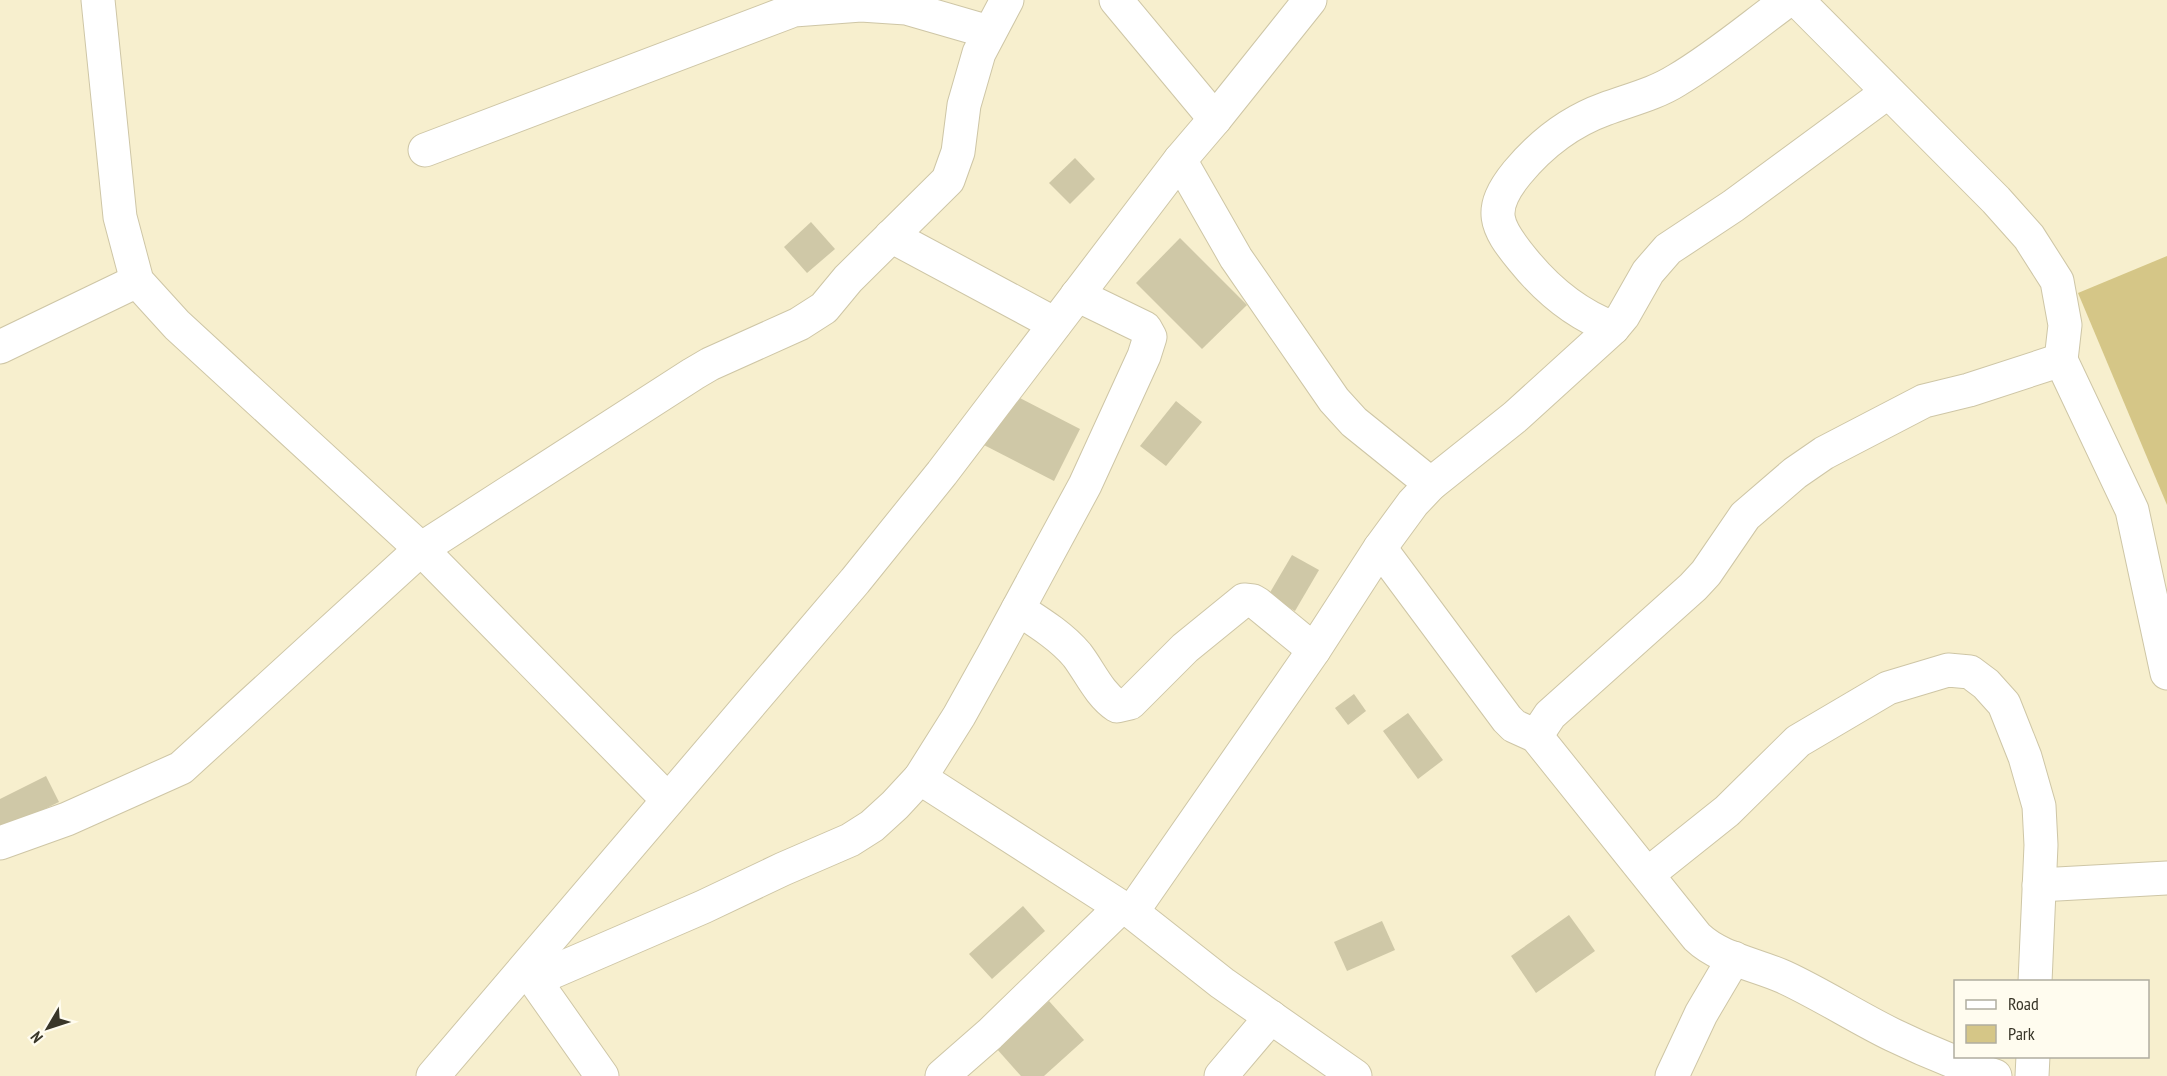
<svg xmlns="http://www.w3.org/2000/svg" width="2167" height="1076" viewBox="0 0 2167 1076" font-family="'PT Sans Narrow',sans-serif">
<rect width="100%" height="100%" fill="#f7efce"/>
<polygon fill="#d5c687" points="2167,256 2167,505 2078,293"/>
<g fill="#cfc8a7">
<polygon points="1075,158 1095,179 1070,204 1049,183"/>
<polygon points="811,222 835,249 807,273 784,247"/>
<polygon points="1180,238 1247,305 1202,349 1136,283"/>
<polygon points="1008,392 1080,429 1054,481 982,444"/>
<polygon points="1176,401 1202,422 1166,466 1140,446"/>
<polygon points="1292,555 1319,570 1295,611 1268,596"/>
<polygon points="1354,694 1366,711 1348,725 1335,708"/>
<polygon points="1408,713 1443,760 1418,779 1383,731"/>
<polygon points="46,776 59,802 0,831 0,799"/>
<polygon points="1023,906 1045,931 992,979 969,954"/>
<polygon points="1569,915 1595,951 1536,993 1511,956"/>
<polygon points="1382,921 1395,950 1347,971 1334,942"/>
<polygon points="1049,1001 1084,1040 1044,1076 1021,1076 996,1048"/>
</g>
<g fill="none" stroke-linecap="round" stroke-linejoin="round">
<defs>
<g id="minor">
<polyline points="98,0 120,217 137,281 177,325 421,549 668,800"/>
<polyline points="1116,0 1215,119"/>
<polyline points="1797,0 1996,200 2029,237 2057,281 2065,325 2061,360 2132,510 2167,673"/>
<polyline points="425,150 794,10 861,5 906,8 989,32"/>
<polyline points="1180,160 1236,258 1334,400 1354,422 1431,484"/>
<polyline points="891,236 1055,324"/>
<path d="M1613 328C1576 314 1548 291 1523 260 1495 226 1487 210 1517 173 1541 144 1569 122 1605 109 1629 100 1655 94 1677 80 1716 57 1751 27 1788 0"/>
<polyline points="0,347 137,281"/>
<path d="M1380 548 1507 719 1514 726 1536 736 1697 937C1720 959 1755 964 1784 977 1821 994 1856 1017 1893 1035 1926 1051 1960 1065 1995 1076"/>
<path d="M1018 609C1038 622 1061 636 1077 655 1090 672 1099 694 1117 706L1130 703 1185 648 1244 600 1253 601 1258 604 1314 650"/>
<polyline points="1536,736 1550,715 1693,587 1706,573 1745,516 1795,473 1824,453 1924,401 1969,390 2061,360"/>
<polyline points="920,778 1121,907 1132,912 1222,983 1355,1076"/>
<polyline points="0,843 67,819 181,768 421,549 693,374 710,364 799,324 824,308 848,279 948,180 958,152 964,105 979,53 1007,0"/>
<polyline points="1648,874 1727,811 1798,741 1888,688 1948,670 1970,672 1986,684 2004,704 2025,757 2039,806 2041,845 2035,982"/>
<polyline points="2039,885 2167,878"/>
<polyline points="1132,912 1314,650 1380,548 1413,503 1431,484 1515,417 1613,328 1623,316 1648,272 1668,249 1733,206 1888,92"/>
<polyline points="526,968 602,1076"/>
<polyline points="534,980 703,907 783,869 850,840 872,826 895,805 920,778 959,716 993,655 1085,485 1144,356 1150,337 1145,328 1077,295"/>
<polyline points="433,1076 855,581 942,473 1180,160 1215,119 1310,0"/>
<polyline points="942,1076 990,1034 1121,907"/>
<polyline points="1221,1076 1271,1017"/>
<polyline points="1672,1076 1701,1014 1734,958"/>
<polyline points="2032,1076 2033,1056"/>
</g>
</defs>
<use href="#minor" stroke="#cec6a6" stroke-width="35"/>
<use href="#minor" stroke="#fff" stroke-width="33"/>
</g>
<rect x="1954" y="980" width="195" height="78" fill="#fffcef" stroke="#b0ada0" stroke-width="1.5"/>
<rect x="1966" y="1000" width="30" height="9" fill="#ffffff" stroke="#b0ada0" stroke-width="1.5"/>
<text x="2008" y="1010" font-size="18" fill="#393629">Road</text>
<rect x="1966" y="1025" width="30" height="18" fill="#d5c687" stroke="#b0ada0" stroke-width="1.5"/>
<text x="2008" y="1040" font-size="18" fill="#393629">Park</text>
<g transform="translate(48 1028) rotate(231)" stroke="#fffcef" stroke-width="4.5" paint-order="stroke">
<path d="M0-4.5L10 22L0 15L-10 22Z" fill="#393629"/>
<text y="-9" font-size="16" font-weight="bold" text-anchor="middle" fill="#393629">N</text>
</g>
</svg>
